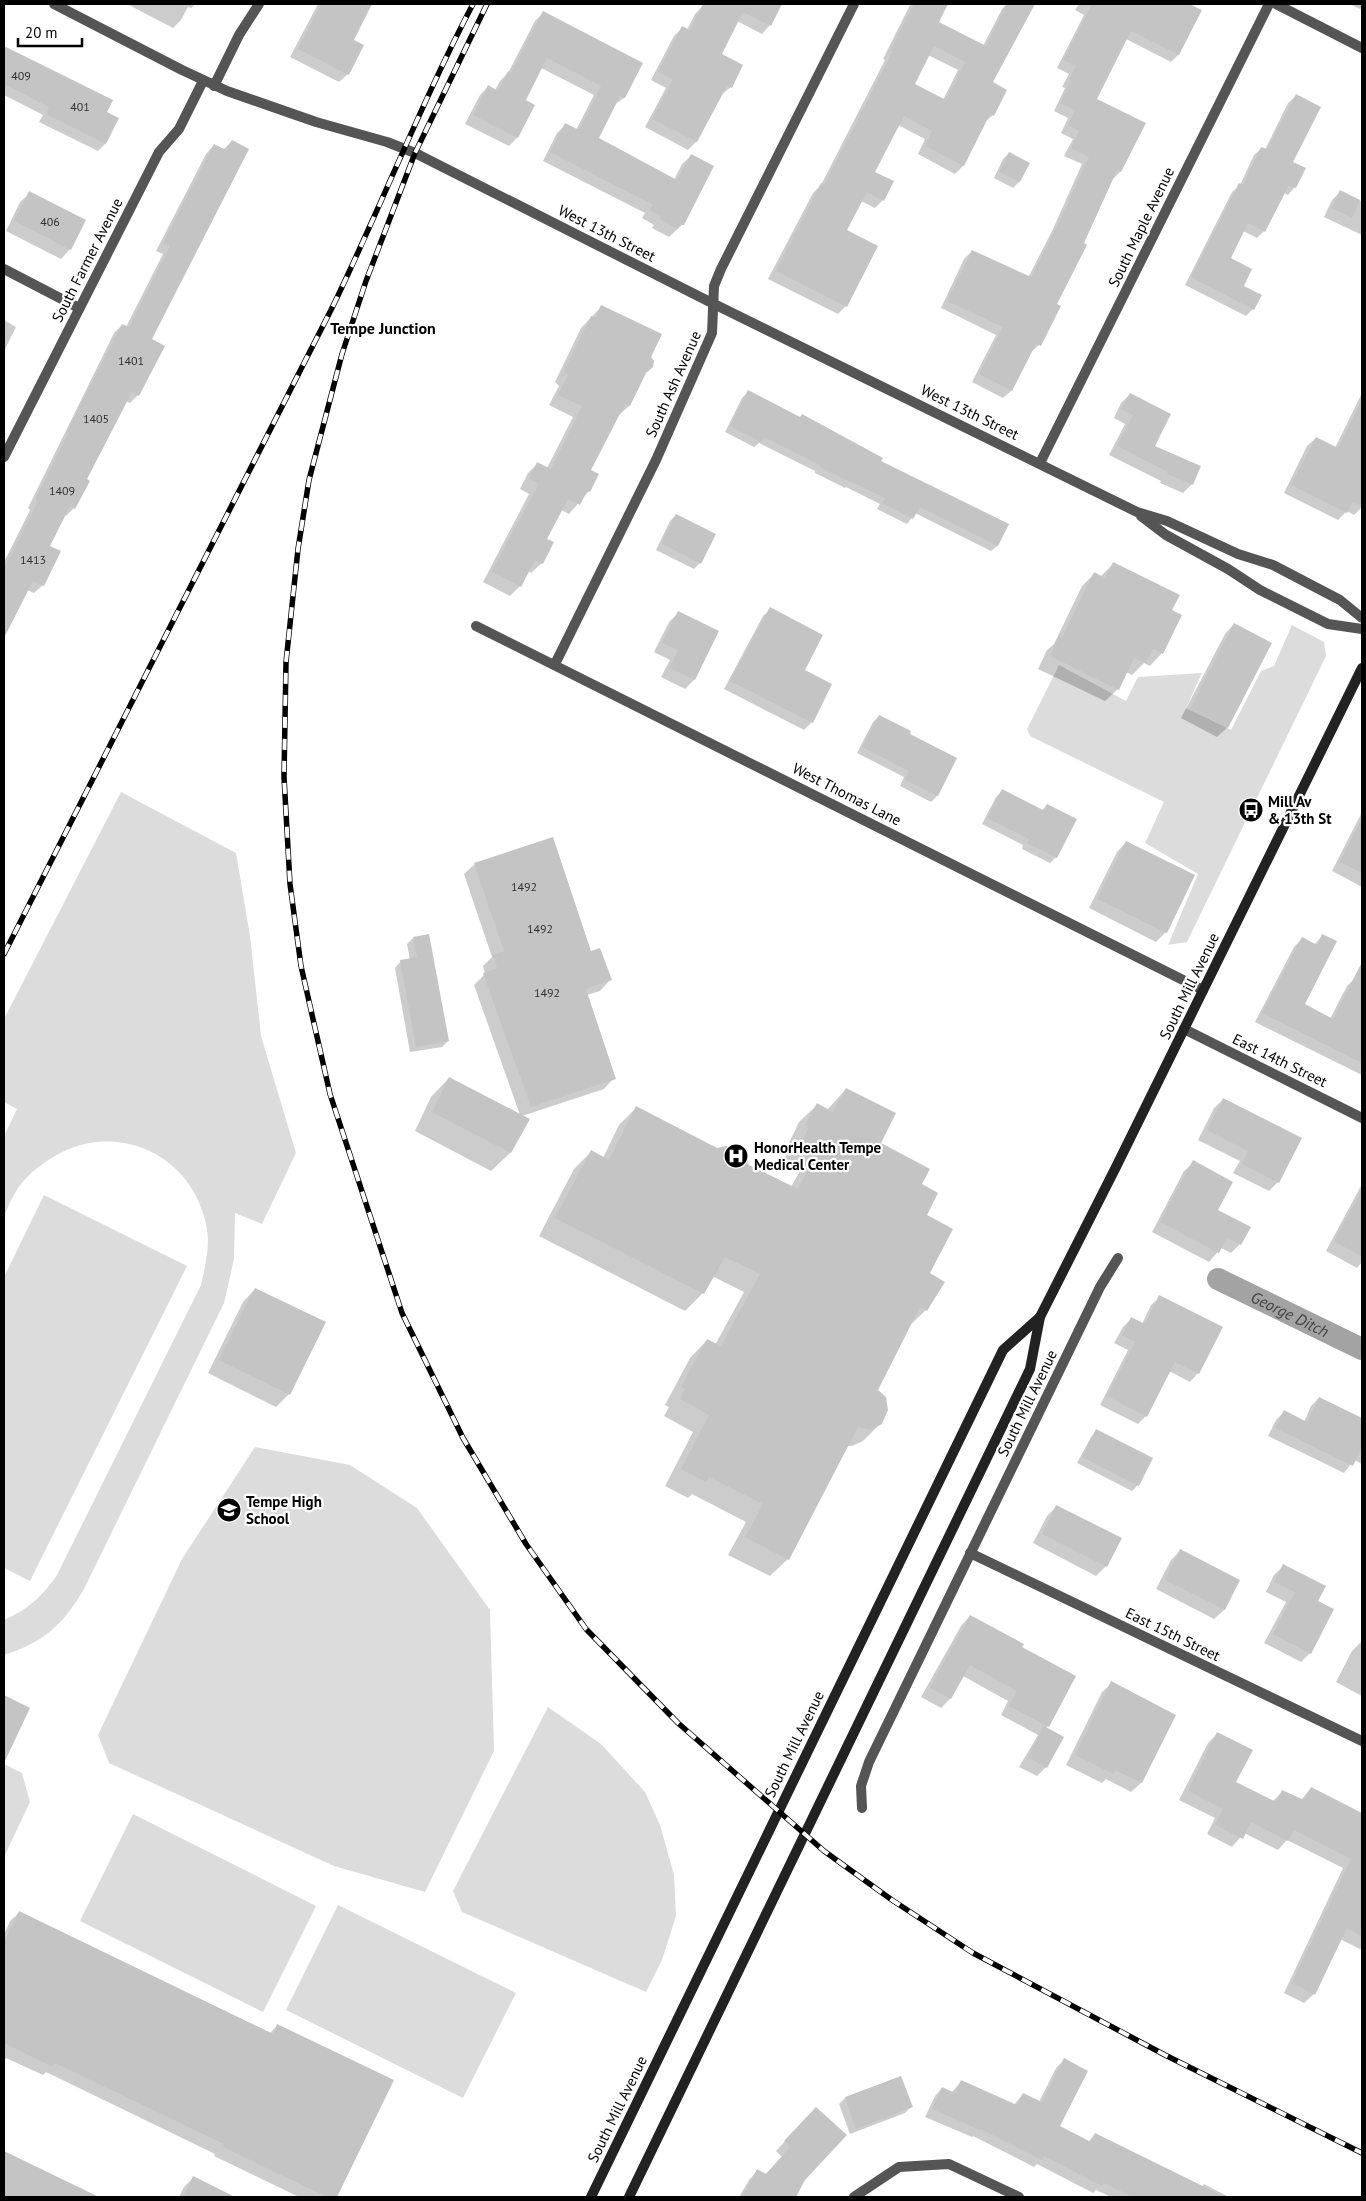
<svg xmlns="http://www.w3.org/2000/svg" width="1366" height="2201" viewBox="0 0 1366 2201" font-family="'PT Sans',sans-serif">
<rect width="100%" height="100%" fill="#fff"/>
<g fill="#dcdcdc">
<polygon points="1292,625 1324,642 1326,656 1187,942 1168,945 1198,874 1145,843 1164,802 1030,736 1027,729 1059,665 1126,701 1138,677 1202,673 1186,708 1231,730 1261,671 1274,666"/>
<path d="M121 792 236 853 250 936 261 1036 296 1153 262 1224 235 1213 234 1259 224 1303 84 1589C63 1625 44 1642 4 1655V1620C27 1610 43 1596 57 1575L201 1285C205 1267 210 1247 207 1229 195 1156 118 1119 55 1156 41 1164 27 1175 18 1188 12 1197 8 1207 4 1216V1136L17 1109 4 1102V1019Z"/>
<polygon points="44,1195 187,1266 30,1581 4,1568 4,1277"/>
<polygon points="255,1447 350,1465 417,1508 490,1610 494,1751 425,1892 334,1866 109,1763 98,1735 182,1559"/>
<polygon points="548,1707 601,1744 645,1792 660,1825 674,1875 676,1916 662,1960 646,1992 462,1912 453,1891"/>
<polygon points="4,1764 22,1773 30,1802 4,1857"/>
<polygon points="133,1814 316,1906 263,2012 80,1921"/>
<polygon points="338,1905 516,1993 463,2098 286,2010"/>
</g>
<g fill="#0003" fill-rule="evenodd">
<polygon points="127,4 196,4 191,8 188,7 181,20 173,28"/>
<polygon points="318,4 371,4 352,41 348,74 339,82 290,57"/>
<polygon points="712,4 781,4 770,25 762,34 737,21 720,54 731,87 721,95 696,142 688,150 645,127 666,88 651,80 674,36 682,28 687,30 695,14 703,6 710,9"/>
<path d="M908 4H947L937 23 983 46 1002 9 1007 4H1014L1030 12 991 83 993 115 984 123 963 166 955 174 918 154 925 139 898 125 874 172 883 200 875 208 861 201 846 231 876 246 846 306 838 314 768 279 813 193 821 185 885 60 883 59 910 5ZM928 55 958 70 943 100 913 84Z"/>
<polygon points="1079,4 1186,4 1201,11 1178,55 1171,62 1126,39 1095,99 1144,123 1120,172 1113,179 1055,305 1039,345 1031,352 1011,391 1003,398 972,382 996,335 941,308 964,259 972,251 1028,278 1053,229 1082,164 1064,156 1073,139 1061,133 1068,118 1054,111 1065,88 1062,87 1069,74 1057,68 1084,15 1075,10"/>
<polygon points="1350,4 1362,4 1362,10"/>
<polygon points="543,13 641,64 624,98 614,105 597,139 674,180 682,164 691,156 683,224 669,237 652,228 654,225 642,218 645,213 543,161 557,133 566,124 576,130 594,95 541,68 524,101 517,138 509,146 465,124 480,95 488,87 495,90 500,81 508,73 535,21"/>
<polygon points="4,48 112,100 105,113 118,119 105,144 98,151 39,122 43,115 4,95"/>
<polygon points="1296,96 1291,162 1295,187 1288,195 1284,193 1264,231 1257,238 1243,231 1229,259 1253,309 1246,316 1185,285 1232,192 1240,185 1254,155 1262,148 1265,150 1288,103"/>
<polygon points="232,141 151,340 138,395 130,403 126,401 86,480 74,508 66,516 64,515 48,546 60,552 43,585 34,593 27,590 4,635 4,562 30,510 28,508 114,333 122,325 126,327 163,254 156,251 206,154 214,145 224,149"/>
<polygon points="1009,153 1029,163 1019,182 1013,188 994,178 1003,159"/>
<polygon points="1340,192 1362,202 1362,235 1324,217 1332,200"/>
<polygon points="30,193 70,249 61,259 6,231 20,202"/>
<polygon points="602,306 644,374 629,406 618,416 589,470 589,491 569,514 561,510 545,539 542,563 531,573 528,571 520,586 510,596 483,582 529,494 520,489 528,473 538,463 547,468 573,417 549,405 559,386 555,382 581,328"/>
<polygon points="4,320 16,327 4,351"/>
<polygon points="748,392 880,462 1008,524 997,546 991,551 915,513 907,524 877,509 880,504 846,487 845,488 815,473 815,471 759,443 754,447 725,432 742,398"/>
<polygon points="1362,393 1362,507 1354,515 1347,511 1338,520 1284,493 1307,446 1316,438 1335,448"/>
<polygon points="1130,394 1153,447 1200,467 1192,484 1183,493 1160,483 1161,481 1109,455 1125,424 1114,418 1121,403"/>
<polygon points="676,515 700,563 694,569 656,550 670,521"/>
<polygon points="1113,564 1170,611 1162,653 1150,666 1144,663 1132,675 1126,672 1118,689 1105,701 1038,669 1047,650 1054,644 1082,586 1094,574 1100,577"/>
<polygon points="771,609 804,671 831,684 812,722 804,730 724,689 763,616"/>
<polygon points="678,613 694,680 685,689 661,677 670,660 654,652 669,622"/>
<polygon points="1234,624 1270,643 1227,728 1217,737 1181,718 1225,634"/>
<polygon points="879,716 908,735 955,759 937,796 931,802 900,786 904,777 857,753 873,722"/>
<polygon points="1002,791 1042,811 1047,805 1056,857 1050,863 1022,849 1023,845 982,824 996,797"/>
<polygon points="1362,812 1362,887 1332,871"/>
<polygon points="1126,842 1166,932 1156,942 1089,908 1117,852"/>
<polygon points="475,864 590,952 610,980 600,991 587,995 614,1078 604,1089 522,1116 528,1119 510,1153 491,1171 415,1131 431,1097 449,1078 520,1115 474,985 485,974 483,966 492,957 464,874"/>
<polygon points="1323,935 1303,1005 1330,1019 1347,986 1355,978 1362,981 1362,997 1358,1005 1362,1007 1362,1075 1255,1022 1294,947 1302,939 1314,945"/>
<polygon points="413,938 448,1041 442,1047 410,1052 395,968 401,961 410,960 407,944"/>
<polygon points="846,1089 879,1144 920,1184 925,1216 929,1274 926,1310 909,1326 876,1390 881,1423 863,1441 852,1446 847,1446 788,1559 770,1576 728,1555 746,1522 692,1494 688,1498 665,1486 693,1432 664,1416 669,1407 665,1405 690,1358 707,1340 715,1345 744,1292 712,1276 703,1293 685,1311 539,1236 574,1169 591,1152 603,1158 619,1125 636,1108 791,1187 801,1169 784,1160 792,1144 789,1143 799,1122 817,1105 827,1110"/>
<polygon points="1224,1099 1278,1182 1269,1191 1233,1173 1240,1161 1198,1140 1214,1108"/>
<polygon points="1194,1162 1216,1210 1240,1244 1231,1253 1221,1248 1209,1262 1152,1232 1184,1171"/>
<polygon points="1362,1184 1362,1262 1357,1268 1326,1251"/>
<polygon points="255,1289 289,1394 276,1407 208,1373 243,1302"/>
<polygon points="1160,1297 1198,1373 1190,1382 1169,1371 1146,1416 1138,1424 1100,1405 1128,1350 1114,1343 1123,1327 1131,1319 1142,1324 1151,1305"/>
<polygon points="1319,1398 1362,1419 1362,1464 1354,1460 1344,1473 1268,1436 1276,1420 1284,1412 1304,1422 1311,1406"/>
<polygon points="1097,1431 1138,1485 1132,1491 1077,1463 1091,1437"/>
<polygon points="1057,1506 1106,1566 1096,1576 1033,1543 1047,1516"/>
<polygon points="1180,1551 1239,1580 1224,1610 1214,1619 1156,1589 1171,1560"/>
<polygon points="1284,1566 1316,1602 1310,1653 1301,1662 1264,1643 1286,1602 1266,1592 1274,1575"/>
<polygon points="970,1616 1020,1648 1048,1726 1046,1728 1046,1767 1037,1776 1019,1767 1038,1735 1001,1715 1008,1701 963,1676 950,1699 941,1708 921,1697 961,1626"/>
<polygon points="1361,1642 1362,1643 1362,1696 1336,1682 1352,1651"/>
<polygon points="1112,1683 1174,1715 1141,1783 1131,1792 1106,1779 1102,1783 1066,1765 1102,1692"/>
<polygon points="4,1696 29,1708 4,1756"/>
<polygon points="1217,1734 1235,1782 1273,1801 1283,1791 1301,1800 1311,1788 1347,1822 1362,1830 1362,1950 1340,1939 1314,1994 1304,2003 1284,1993 1343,1868 1287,1840 1278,1850 1244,1833 1232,1847 1207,1834 1215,1818 1179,1800 1208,1743"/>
<polygon points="20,1912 270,2033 278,2025 392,2081 336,2197 299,2197 214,2156 215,2154 46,2072 43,2075 6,2058 4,2062 4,1935 10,1921"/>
<polygon points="1064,2060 1058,2127 1088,2142 1095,2134 1202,2187 1204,2184 1229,2197 1111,2197 1096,2190 1093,2193 1037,2164 1034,2167 973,2136 972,2137 925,2117 935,2096 942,2088 952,2092 961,2082 1014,2105 1023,2094 1039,2102 1056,2068"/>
<polygon points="900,2078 911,2107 905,2113 850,2134 839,2104 845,2098"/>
<polygon points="807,2117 804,2179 794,2197 739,2197 749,2180 757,2171 765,2175 782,2157 776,2151"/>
<polygon points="4,2152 96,2197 4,2197"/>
<polygon points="193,2178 233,2197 179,2197 184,2187"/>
</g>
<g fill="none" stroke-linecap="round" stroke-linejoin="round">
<path stroke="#a3a3a3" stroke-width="22" id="s1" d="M1218 1279 1362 1349"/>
</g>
<g fill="#c4c4c4" fill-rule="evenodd">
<polygon points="321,4 372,4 354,40 364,45 349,75 298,49"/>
<polygon points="703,4 782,4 771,26 743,12 722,54 743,65 732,88 727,86 697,142 652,119 673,79 658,72 682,26 690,30"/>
<path d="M914 4H948L939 22 986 46 1007 4H1035L993 82 1007 90 994 116 990 114 964 166 925 146 932 131 904 116 875 172 894 181 884 201 867 192 847 230 878 246 847 307 776 271 821 183 824 185 857 121 892 52 890 51ZM934 46 965 62 946 100 915 84Z"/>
<polygon points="1092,4 1189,4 1202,10 1179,55 1131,31 1097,99 1146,123 1121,172 1117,170 1084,243 1087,245 1057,304 1061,306 1041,346 1036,344 1012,391 979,374 1003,327 947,301 972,250 1031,277 1060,220 1089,157 1071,148 1079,131 1068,125 1075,110 1060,103 1072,80 1069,79 1076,66 1063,60"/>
<polygon points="543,11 643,63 625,98 620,96 599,138 677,180 691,154 714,166 684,225 680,225 678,229 660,219 661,216 650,210 653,205 550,152 565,123 579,130 601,86 547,58 526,100 535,105 518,138 473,115 488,85 498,91 508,71 511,73"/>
<polygon points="4,46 113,100 107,112 119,118 106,144 46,114 49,107 4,84"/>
<polygon points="1296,94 1321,107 1293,162 1306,168 1296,188 1289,185 1265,232 1248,223 1231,258 1252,269 1244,286 1262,295 1254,310 1191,277 1239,183 1243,185 1261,147 1267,149"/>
<polygon points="232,140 249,149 152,339 165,346 139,396 132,392 87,479 90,481 75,509 70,506 50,546 61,551 44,586 33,581 4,638 4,568 38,501 35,500 68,434 66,433 122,324 129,327 170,246 163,243 214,144 226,150"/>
<polygon points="1009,152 1030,163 1020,182 999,172"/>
<polygon points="1340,190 1360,200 1352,218 1332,208"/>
<polygon points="29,191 86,220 71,250 14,221"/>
<polygon points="601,305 662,334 651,357 654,361 653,367 646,373 630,406 625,404 591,470 599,474 590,492 587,491 580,505 568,499 547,539 554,542 543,564 535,560 521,587 492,571 539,484 529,479 537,462 551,469 582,406 558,395 568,375 564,371 591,316 595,318"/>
<polygon points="748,390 800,417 802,414 883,458 881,461 1009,524 998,546 920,507 913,519 882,503 885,498 852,482 852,483 820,467 820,465 764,437 761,442 730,426"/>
<polygon points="1130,393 1171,414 1155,446 1201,466 1193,485 1167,474 1168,472 1117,446 1133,415 1121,409"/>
<polygon points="1362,399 1362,506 1353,502 1347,513 1291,485 1316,437 1338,448"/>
<polygon points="676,514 716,534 701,564 661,543"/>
<polygon points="1113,562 1180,595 1172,610 1182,615 1163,654 1153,649 1146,663 1134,658 1119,690 1050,656 1059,636 1062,638 1094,572 1105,578"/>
<polygon points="770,607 823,635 805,670 832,684 813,723 730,681"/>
<polygon points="678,611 719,631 695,680 670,668 678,650 662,643"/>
<polygon points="1234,623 1272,643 1228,728 1190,709"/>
<polygon points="879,715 911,731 910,734 957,758 938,796 905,780 909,771 862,747"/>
<polygon points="1002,789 1043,810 1047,804 1077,819 1057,858 1027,843 1029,839 987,818"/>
<polygon points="1362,819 1362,873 1340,862"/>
<polygon points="553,837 591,951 600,948 612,980 586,989 616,1079 531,1107 483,973 497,968 493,955 504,951 474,863"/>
<polygon points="1126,841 1195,875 1167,933 1097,899"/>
<polygon points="429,934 449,1041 416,1047 400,960 417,957 413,937"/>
<polygon points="1322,934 1337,941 1305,1004 1333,1019 1362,962 1362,1063 1262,1013 1302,937 1317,945"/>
<polygon points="449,1077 530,1119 511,1153 432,1112"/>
<polygon points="846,1088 896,1113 881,1143 930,1169 922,1184 938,1193 927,1215 953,1229 930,1273 945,1282 927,1311 920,1307 878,1390 886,1397 888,1410 882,1424 870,1430 858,1427 789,1560 745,1537 763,1504 709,1477 706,1482 681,1469 709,1415 680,1399 685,1389 681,1387 707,1339 721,1346 760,1274 725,1257 704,1294 555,1218 591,1150 609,1160 636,1106 717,1148 726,1146 735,1148 744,1155 749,1165 798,1189 817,1151 801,1143 809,1127 805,1125 817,1103 833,1112"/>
<polygon points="1223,1098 1302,1138 1279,1183 1242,1164 1248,1151 1207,1130"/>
<polygon points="1193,1160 1233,1182 1218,1210 1251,1227 1241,1245 1227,1237 1219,1253 1160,1222"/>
<polygon points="1362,1190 1362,1257 1334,1241"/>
<polygon points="255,1288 326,1322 290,1395 219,1360"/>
<polygon points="1159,1295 1223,1327 1199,1374 1175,1362 1147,1417 1107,1396 1135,1342 1122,1335 1131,1317 1145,1324"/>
<polygon points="1319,1397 1362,1418 1362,1446 1353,1466 1275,1428 1284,1410 1307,1422"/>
<polygon points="1096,1429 1153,1458 1139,1486 1082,1457"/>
<polygon points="1056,1505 1122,1538 1107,1567 1042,1534"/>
<polygon points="1180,1549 1240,1580 1225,1610 1165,1580"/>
<polygon points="1283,1564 1326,1586 1318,1601 1334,1609 1311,1654 1273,1634 1295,1592 1274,1582"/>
<polygon points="970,1615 1024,1644 1022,1647 1076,1676 1049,1727 1009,1706 1017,1691 970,1665 951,1699 930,1688"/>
<polygon points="1111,1681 1176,1715 1142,1783 1115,1770 1113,1774 1075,1755"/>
<polygon points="4,1695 30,1708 4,1763"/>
<polygon points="1044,1726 1064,1737 1047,1768 1028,1757"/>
<polygon points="1217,1732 1253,1750 1236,1782 1276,1802 1282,1790 1304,1800 1311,1787 1362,1813 1362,1936 1347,1928 1315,1995 1292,1983 1351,1859 1294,1830 1288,1841 1251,1822 1243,1839 1215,1825 1223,1809 1188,1791"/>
<polygon points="19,1911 273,2034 277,2024 394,2080 337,2197 327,2197 223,2147 224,2144 55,2063 53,2067 4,2043 4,1943"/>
<polygon points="1064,2058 1088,2071 1060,2126 1091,2142 1095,2133 1225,2197 1133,2197 1104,2183 1102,2186 1044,2156 1042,2160 981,2129 980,2130 932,2109 942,2087 955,2093 961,2080 1017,2105 1023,2093 1042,2102"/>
<polygon points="901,2076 913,2107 856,2129 845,2097"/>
<polygon points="816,2107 847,2135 805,2180 796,2197 742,2197 757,2169 766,2174 790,2147 784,2141"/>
<polygon points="4,2151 99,2197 4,2197"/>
<polygon points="193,2176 235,2197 183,2197"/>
</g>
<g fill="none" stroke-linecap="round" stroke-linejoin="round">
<g stroke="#555" stroke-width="10">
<polyline points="1276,4 1362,48"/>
<polyline points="214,86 239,35 259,4"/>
<polyline points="4,269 79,308"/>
<polyline points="4,457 159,152 179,129 203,81"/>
<polyline points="1040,463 1269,4"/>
<polyline points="476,626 1203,990"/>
<polyline points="555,664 656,460 712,333 714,286 721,269 854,4"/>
<polyline points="1184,1029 1362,1118"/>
<polyline points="970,1553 1362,1741"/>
<polyline points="862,1808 861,1786 869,1762 1100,1287 1118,1258"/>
<polyline points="854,2197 899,2167 949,2164 1019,2197"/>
</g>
<g stroke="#555" stroke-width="10">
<polyline points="54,4 182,70 227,91 316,122 387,142 415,153 712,303 1137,512 1167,521 1238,554 1273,565 1340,600 1362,618"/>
<polyline points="1141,516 1166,535 1228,569 1260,590 1328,624 1362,629"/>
</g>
<g stroke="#222" stroke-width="10">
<polyline points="591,2197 1003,1350 1040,1317"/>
<polyline points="629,2197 1030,1369 1040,1317 1116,1167 1362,668"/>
</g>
<defs>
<g id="rail">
<polyline points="487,4 415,153 366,281 342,354 309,480 298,549 286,662 284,777 290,884 301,966 330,1094 402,1313 463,1438 526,1544 586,1629 678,1723 824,1851 892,1900 973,1953 1165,2055 1362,2153"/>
<path d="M4 954 332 308C381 207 421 103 473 4"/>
</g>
</defs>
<use href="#rail" stroke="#000" stroke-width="5.5"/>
<use href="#rail" stroke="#fff" stroke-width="4" stroke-dasharray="11" stroke-linecap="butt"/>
</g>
<defs>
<symbol id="bus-disc" viewBox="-11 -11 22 22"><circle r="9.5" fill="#000" stroke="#fff"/><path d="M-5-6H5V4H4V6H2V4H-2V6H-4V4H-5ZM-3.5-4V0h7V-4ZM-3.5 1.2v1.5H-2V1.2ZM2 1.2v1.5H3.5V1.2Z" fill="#fff"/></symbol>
<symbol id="hospital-disc" viewBox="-11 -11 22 22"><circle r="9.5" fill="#000" stroke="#fff"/><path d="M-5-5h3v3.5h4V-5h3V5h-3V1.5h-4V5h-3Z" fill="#fff"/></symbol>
<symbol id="school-disc" viewBox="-11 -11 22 22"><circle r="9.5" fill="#000" stroke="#fff"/><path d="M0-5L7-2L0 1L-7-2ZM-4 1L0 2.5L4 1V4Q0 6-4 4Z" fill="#fff"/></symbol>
</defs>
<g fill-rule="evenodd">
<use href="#bus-disc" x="1237" y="796" width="28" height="28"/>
<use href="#hospital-disc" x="722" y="1142" width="28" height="28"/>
<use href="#school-disc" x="215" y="1496" width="28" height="28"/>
</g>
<g text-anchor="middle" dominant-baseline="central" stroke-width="4.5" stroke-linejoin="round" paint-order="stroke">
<g font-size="12" fill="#313131">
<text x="21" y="75">409</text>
<text x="80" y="106">401</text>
<text x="50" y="221">406</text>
<text x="131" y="360">1401</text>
<text x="96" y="418">1405</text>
<text x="62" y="490">1409</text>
<text x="33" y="559">1413</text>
<text x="524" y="886">1492</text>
<text x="540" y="928">1492</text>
<text x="547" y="992">1492</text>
</g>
<g font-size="15" fill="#000" stroke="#fff">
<text transform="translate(1141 227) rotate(-64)">South Maple Avenue</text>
<text transform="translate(607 233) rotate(27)">West 13th Street</text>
<text transform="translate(87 260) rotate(-63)">South Farmer Avenue</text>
<text transform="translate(673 384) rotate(-66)">South Ash Avenue</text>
<text transform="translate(970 412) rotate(26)">West 13th Street</text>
<text transform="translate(847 794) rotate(27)">West Thomas Lane</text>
<text transform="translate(1189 986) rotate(-64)">South Mill Avenue</text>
<text transform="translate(1280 1060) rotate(26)">East 14th Street</text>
<text transform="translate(1027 1403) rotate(-64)">South Mill Avenue</text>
<text transform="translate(1173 1634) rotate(26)">East 15th Street</text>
<text transform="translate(794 1744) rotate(-64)">South Mill Avenue</text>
<text transform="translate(617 2109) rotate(-64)">South Mill Avenue</text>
</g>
<g font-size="15" font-weight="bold" fill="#000" stroke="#fff" text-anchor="start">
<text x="1268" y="801">Mill Av<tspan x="1268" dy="17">&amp; 13th St</tspan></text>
<text x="754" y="1147">HonorHealth Tempe<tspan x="754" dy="17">Medical Center</tspan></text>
<text x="246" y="1501">Tempe High<tspan x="246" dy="17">School</tspan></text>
</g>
<g font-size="16" font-weight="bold" fill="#000" stroke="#fff">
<text x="383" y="328">Tempe Junction</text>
</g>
<g font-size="16" font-style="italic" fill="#444" stroke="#fff">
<text stroke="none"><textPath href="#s1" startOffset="80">George Ditch</textPath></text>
</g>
</g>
<rect width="1366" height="2201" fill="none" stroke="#000000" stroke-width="10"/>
<path d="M18 38v8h64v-8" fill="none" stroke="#000000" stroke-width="2.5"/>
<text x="25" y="38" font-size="15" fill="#000000" stroke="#ffffff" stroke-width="4" paint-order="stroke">20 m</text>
</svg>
